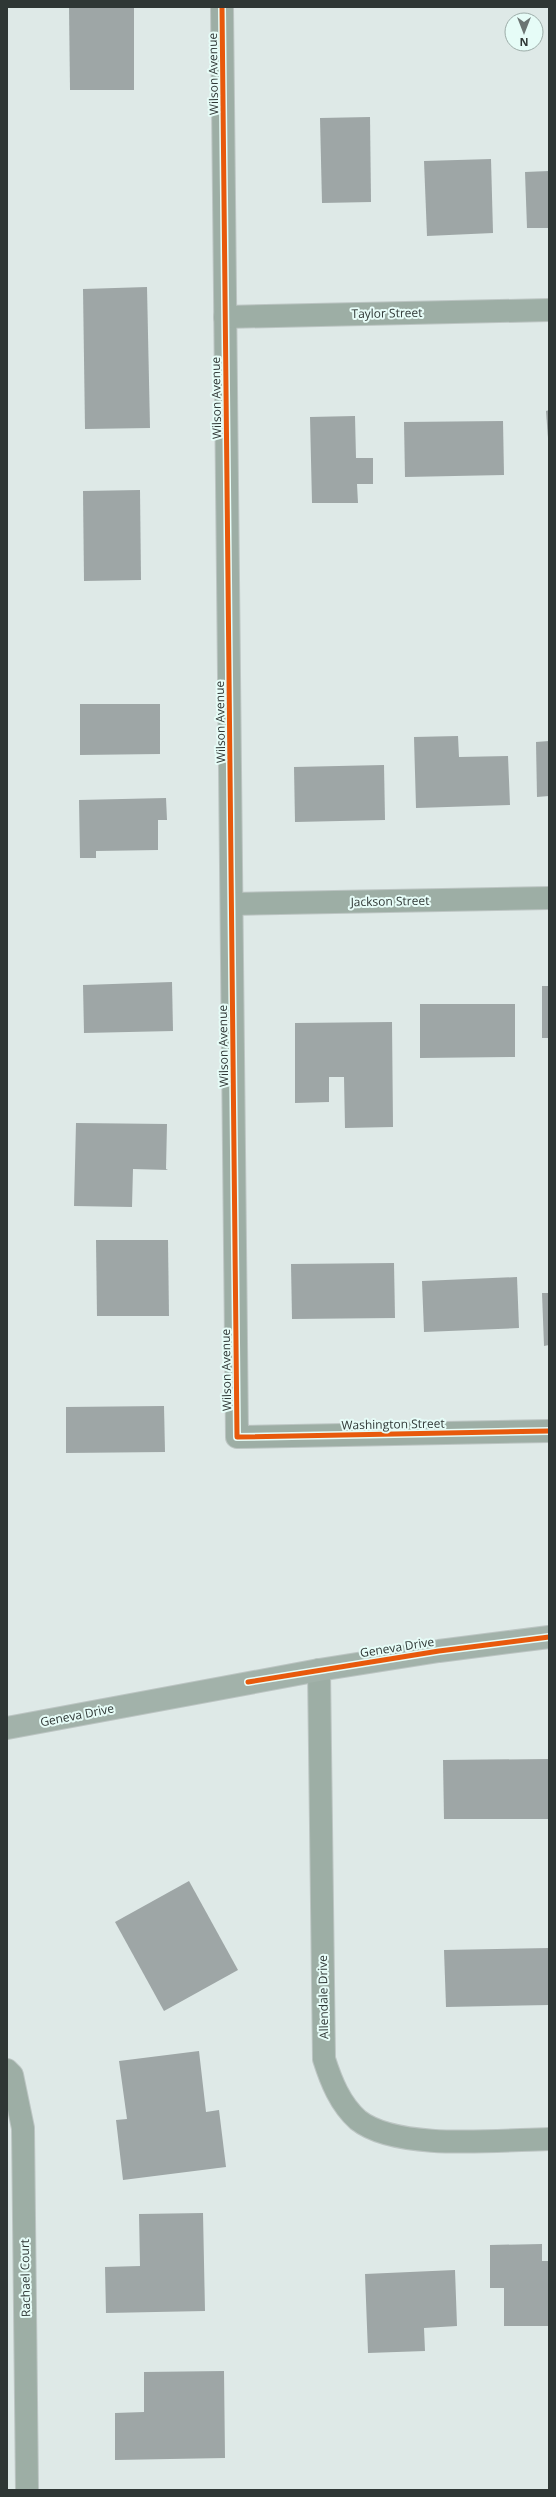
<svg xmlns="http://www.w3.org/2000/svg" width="556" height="2497" viewBox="0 0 556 2497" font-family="'Open Sans',sans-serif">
<rect width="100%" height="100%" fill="#dee9e7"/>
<g fill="#9ea6a6">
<polygon points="69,7 134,7 134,90 70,90"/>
<polygon points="370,117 371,202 322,203 320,118"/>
<polygon points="491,159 493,233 427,236 424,161"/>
<polygon points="549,171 549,228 527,228 525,172"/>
<polygon points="147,287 150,428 85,429 83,289"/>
<polygon points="549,410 549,438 548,438 546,411"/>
<polygon points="355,416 356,458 373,458 373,484 357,484 358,503 312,503 310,417"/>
<polygon points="503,421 504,475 405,477 404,422"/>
<polygon points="140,490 141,580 84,581 83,491"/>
<polygon points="80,704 160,704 160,754 80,755"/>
<polygon points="458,736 459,757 508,756 510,805 416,808 414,737"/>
<polygon points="549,741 549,796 537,797 536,742"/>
<polygon points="384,765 385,820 295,822 294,767"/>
<polygon points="166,798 167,820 158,820 158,850 96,851 96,858 80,858 79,800"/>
<polygon points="172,982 173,1031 84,1033 83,985"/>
<rect x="542" y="986" width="7" height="52"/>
<polygon points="420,1004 515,1004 515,1057 420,1058"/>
<polygon points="392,1022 393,1127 345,1128 344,1077 329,1077 329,1102 295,1103 295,1023"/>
<polygon points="76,1123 167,1124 166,1169 168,1170 133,1169 132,1207 74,1206"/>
<polygon points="96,1240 168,1240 169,1316 97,1316"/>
<polygon points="394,1263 395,1318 292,1319 291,1264"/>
<polygon points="517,1277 519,1328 424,1332 422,1281"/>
<polygon points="542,1293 549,1293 549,1345 544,1346"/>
<polygon points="164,1406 165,1452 66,1453 66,1407"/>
<polygon points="549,1759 549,1819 444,1819 443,1760"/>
<polygon points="189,1881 238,1970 164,2011 115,1922"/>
<polygon points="549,1948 549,2005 446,2007 444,1950"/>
<polygon points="199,2051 206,2112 219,2110 226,2167 123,2180 116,2120 127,2119 119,2061"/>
<polygon points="203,2213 205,2311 106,2313 105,2267 140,2266 139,2214"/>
<polygon points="542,2244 542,2261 549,2261 549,2326 504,2326 504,2288 490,2288 490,2245"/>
<polygon points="455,2270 457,2326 424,2328 425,2351 368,2353 365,2274"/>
<polygon points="224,2371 225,2458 115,2460 115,2413 144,2412 144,2372"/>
</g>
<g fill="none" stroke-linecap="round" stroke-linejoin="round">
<defs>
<g id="minor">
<polyline points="222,7 237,1437 549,1431"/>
<polyline points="225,317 549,310"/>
<polyline points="232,904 549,898"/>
<path d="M319 1670 324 2059C331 2081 340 2104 358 2120 397 2151 499 2140 549 2139"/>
<polyline points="7,2070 12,2075 23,2128 27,2490"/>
</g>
<polyline id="major" points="7,1728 319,1670 439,1651 549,1637"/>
</defs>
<use href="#minor" stroke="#bcc5c3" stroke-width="24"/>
<use href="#major" stroke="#bcc5c3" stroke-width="24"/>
<use href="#minor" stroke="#9daea5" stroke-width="22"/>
<use href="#major" stroke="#a2b2aa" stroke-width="22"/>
<defs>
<g id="cycleway">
<polyline points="222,7 237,1437 549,1431"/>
<polyline points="248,1682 439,1651 549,1637"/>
</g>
</defs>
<use href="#cycleway" stroke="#e6fcf7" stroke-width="8"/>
<use href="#cycleway" stroke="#e8590c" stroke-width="5"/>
</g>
<g text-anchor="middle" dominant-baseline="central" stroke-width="4" stroke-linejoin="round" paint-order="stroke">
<g font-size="12" fill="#2f3735" stroke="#e6fcf7">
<text transform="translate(213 74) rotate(-91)">Wilson Avenue</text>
<text transform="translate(387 313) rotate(-1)">Taylor Street</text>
<text transform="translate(216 398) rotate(-91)">Wilson Avenue</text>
<text transform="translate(220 722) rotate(-91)">Wilson Avenue</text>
<text transform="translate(390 901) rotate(-1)">Jackson Street</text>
<text transform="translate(223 1046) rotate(-91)">Wilson Avenue</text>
<text transform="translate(226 1370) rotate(-91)">Wilson Avenue</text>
<text transform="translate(393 1424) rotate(-1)">Washington Street</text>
<text transform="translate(397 1647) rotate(-9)">Geneva Drive</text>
<text transform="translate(77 1715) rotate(-11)">Geneva Drive</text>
<text transform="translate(323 1997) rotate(-91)">Allendale Drive</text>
<text transform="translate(25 2278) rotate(-91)">Rachael Court</text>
</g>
</g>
<rect width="556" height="2497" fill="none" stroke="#2f3735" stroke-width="16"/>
<g transform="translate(524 32) rotate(180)"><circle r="19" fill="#e6fcf7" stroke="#9dada9"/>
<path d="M0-3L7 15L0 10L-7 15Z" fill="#6c7573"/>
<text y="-6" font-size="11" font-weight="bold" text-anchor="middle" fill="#2f3735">N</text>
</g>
</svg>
